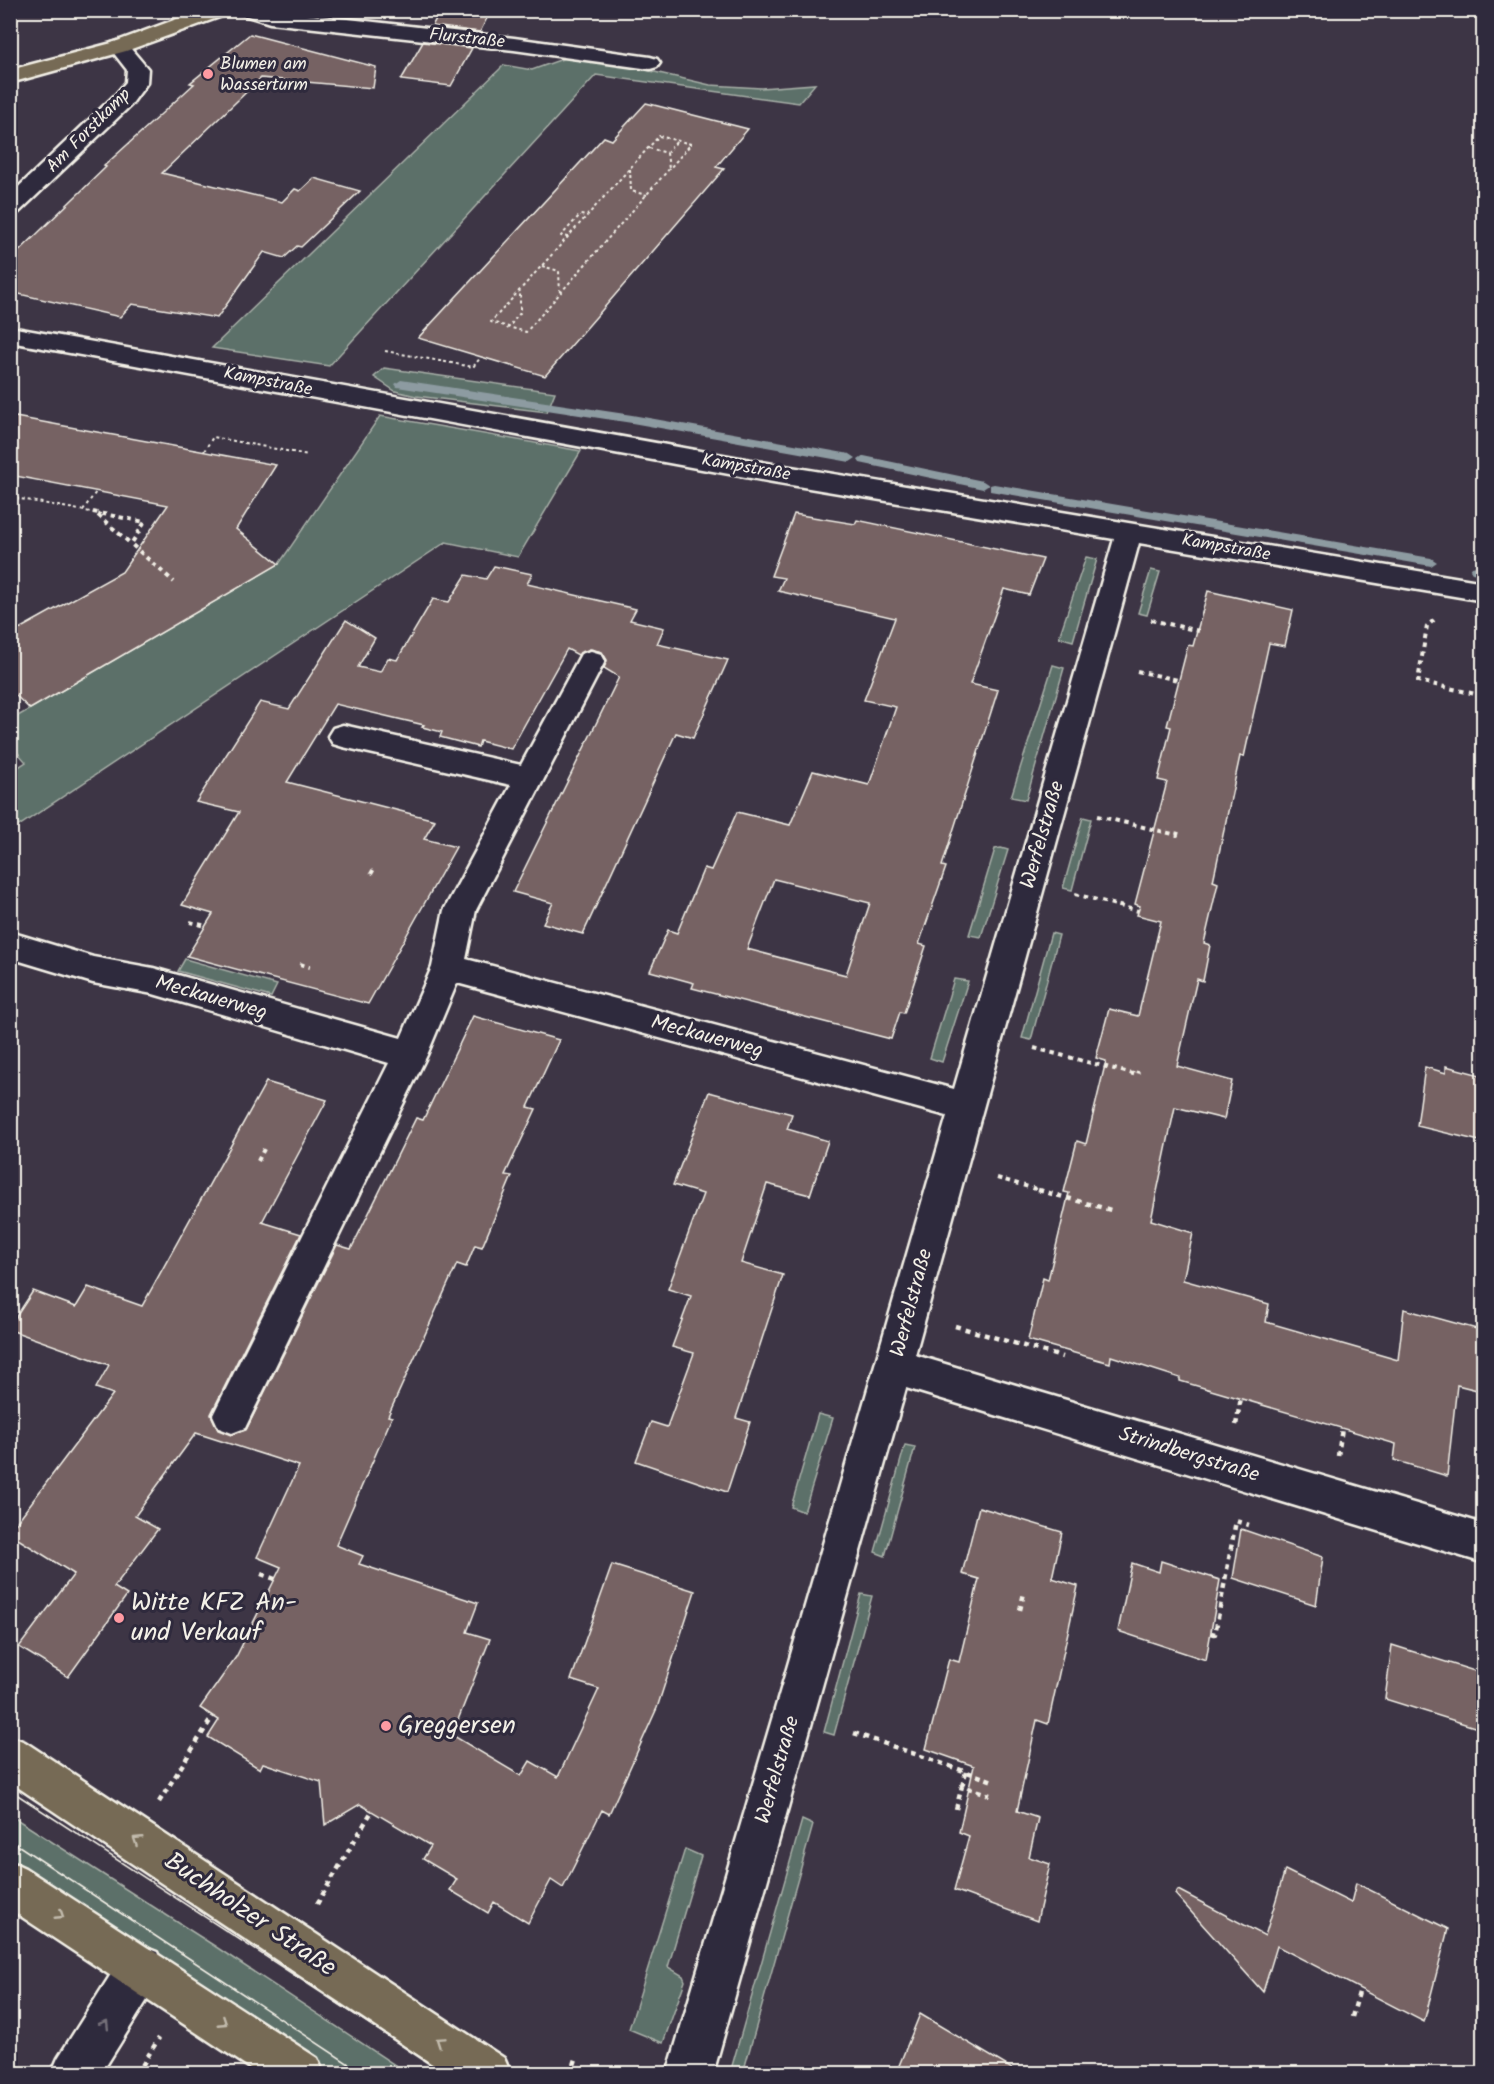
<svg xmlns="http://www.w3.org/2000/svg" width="1494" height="2084" viewBox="0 0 1494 2084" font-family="Kalam,sans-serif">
<rect width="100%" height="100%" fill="#3d3545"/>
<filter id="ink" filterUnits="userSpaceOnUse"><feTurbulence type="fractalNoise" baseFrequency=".0167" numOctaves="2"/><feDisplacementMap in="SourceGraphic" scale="12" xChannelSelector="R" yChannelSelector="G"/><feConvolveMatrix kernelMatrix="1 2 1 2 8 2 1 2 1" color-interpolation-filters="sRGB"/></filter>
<g filter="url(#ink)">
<g fill="#5b6f69" stroke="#a8b0a8" stroke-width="1.5">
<polygon points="568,57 608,61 710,85 761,88 815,84 799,103 596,75 329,366 212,348 504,65 532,70"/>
<polygon points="384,368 555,392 547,412 416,396 395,391 374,377"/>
<polygon points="380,416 581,451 518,557 446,542 11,831 11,772 26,762 11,745 11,720 279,564"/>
<polygon points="1086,557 1097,559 1073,641 1059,637"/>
<polygon points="1151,570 1160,572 1147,615 1138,613"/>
<polygon points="1053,665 1064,668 1026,800 1011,797"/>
<polygon points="1083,817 1091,819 1072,890 1063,888"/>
<polygon points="1001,848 1008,850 981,937 969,935 995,849"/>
<polygon points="1051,933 1059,935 1031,1040 1022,1038"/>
<polygon points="185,959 277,985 271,997 178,971"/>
<polygon points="954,979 968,981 942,1062 930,1058"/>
<polygon points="818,1414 833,1418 804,1512 791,1507"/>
<polygon points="905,1445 915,1447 885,1556 875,1552"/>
<polygon points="861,1594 872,1596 834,1735 824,1732"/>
<polygon points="10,1815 213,1945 407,2073 327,2073 11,1863"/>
<polygon points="802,1820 813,1825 743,2073 730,2073"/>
<polygon points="685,1849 701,1856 668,1967 683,1976 685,1981 663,2043 629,2029"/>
</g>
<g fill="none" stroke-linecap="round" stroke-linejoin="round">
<g fill="#8d9ba1" fill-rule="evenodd">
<polygon points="401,380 632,415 850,454 856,458 850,462 632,423 397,387 395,384"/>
<polygon points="864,456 983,481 989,485 983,489 860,463 858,460"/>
<polygon points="994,484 1431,558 1437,562 1431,566 990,491 990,485"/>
<polygon points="1476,566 1484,567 1484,575 1472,573 1470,570 1472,567"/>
</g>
</g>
<g fill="#766264" stroke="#f4f1e8" stroke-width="1.5" fill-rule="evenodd">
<polygon points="441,10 491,10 480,32 432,26"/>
<polygon points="250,34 376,67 373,88 261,78 162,173 282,202 295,189 300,191 314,178 360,191 301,247 297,246 284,258 264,252 217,318 132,304 120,317 10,292 10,260 106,167 104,166 194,84 190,83"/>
<polygon points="423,42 472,48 451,86 401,80"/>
<polygon points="646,103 748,129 716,167 724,169 545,376 418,338 604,137 612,140"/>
<polygon points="10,416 276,465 236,529 279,564 30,709 10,690 10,634 122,572 168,505 10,475"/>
<path d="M794 514 855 524 857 520 1043 559 1029 595 1004 589 970 684 998 690 942 866 946 867 919 944 926 946 904 1013 900 1012 891 1039 692 988 694 983 650 971 668 930 677 933 704 868 711 870 737 812 790 825 813 771 869 785 896 707 864 700 895 618 778 591 784 578 771 576ZM774 879 870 903 846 975 747 949Z"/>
<polygon points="494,566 532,574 527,584 636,609 630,620 664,628 657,644 728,660 693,738 676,733 583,934 543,923 553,903 513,892 619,677 604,668 607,660 602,652 590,649 578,655 567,649 511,749 480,741 478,747 440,737 442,732 422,727 424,725 335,704 287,782 435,820 424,839 456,847 368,1004 187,956 213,914 182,905 239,812 196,802 260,702 289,709 346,620 375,638 358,667 380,672 388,658 397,660 433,599 449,602 466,575 486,579"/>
<polygon points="1208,591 1293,610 1285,646 1269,643 1244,757 1240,756 1213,881 1218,883 1204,943 1210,945 1203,981 1197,979 1177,1066 1232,1081 1224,1119 1175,1107 1151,1220 1193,1233 1183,1280 1269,1304 1266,1322 1398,1360 1404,1309 1484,1331 1481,1391 1457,1385 1447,1476 1394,1460 1396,1444 1180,1381 1180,1378 1111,1356 1110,1363 1028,1340 1043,1278 1048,1280 1069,1193 1064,1192 1077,1141 1086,1144 1106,1061 1096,1058 1109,1009 1138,1016 1161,921 1137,915 1140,906 1135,904 1167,782 1158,780 1171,727 1167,726 1188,645 1193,646"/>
<polygon points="473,1016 559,1040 528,1107 536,1109 505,1175 512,1176 482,1247 475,1245 466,1267 457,1264 388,1416 392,1417 336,1545 363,1556 359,1564 478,1603 467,1632 490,1639 452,1735 521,1776 530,1761 558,1777 599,1689 571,1680 612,1565 695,1591 657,1708 609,1814 602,1810 563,1888 551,1880 528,1923 494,1902 488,1913 450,1890 457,1879 423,1859 431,1846 360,1804 325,1825 321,1782 263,1763 260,1769 208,1737 219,1720 200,1708 236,1657 281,1567 257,1557 299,1466 196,1433 135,1516 158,1529 114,1587 127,1595 68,1677 19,1647 74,1574 10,1534 10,1531 113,1394 96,1388 109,1365 10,1330 10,1326 33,1291 76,1307 88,1287 142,1306 266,1082 327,1100 262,1222 301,1234 211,1414 218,1430 231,1435 246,1430 337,1245 351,1249 416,1118 423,1120"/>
<polygon points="1446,1066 1484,1076 1484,1142 1417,1126 1425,1067 1446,1073"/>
<polygon points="709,1092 792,1114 787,1129 828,1141 810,1195 767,1184 741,1263 783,1275 736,1418 750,1422 727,1492 636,1461 651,1422 667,1427 694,1353 672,1347 691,1296 668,1289 703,1194 673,1185"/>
<polygon points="979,1507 1062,1532 1052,1578 1078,1586 1048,1724 1037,1720 1017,1811 1038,1818 1029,1857 1050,1864 1037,1921 954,1890 969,1836 959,1832 974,1766 926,1749 949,1659 959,1662 979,1579 962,1574"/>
<polygon points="1241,1529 1323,1557 1316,1605 1233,1578"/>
<polygon points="1161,1561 1220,1580 1206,1660 1118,1631 1132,1563 1159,1572"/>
<polygon points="1392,1645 1484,1674 1484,1730 1385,1699"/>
<polygon points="1285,1870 1351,1903 1356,1883 1448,1929 1424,2022 1277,1946 1263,1992 1175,1894 1178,1890 1265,1936"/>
<polygon points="920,2014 1019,2073 896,2073"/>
</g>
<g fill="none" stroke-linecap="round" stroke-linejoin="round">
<defs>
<g id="minor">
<polygon points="238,10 270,10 514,38 650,57 657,59 660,63 657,67 650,69 514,50 270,23 241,14"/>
<polygon points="119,41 126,43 148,69 147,83 131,105 18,213 10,215 10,195 115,95 126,82 127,70 109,47 112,43"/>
<polygon points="10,327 773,464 1484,582 1484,601 1139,543 915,1355 1484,1524 1484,1563 906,1388 713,2074 667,2074 781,1689 947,1116 457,983 427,1055 245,1428 232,1433 219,1428 213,1415 389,1063 153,994 93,983 10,958 10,932 93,957 153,968 401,1038 432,967 444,910 511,785 343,747 333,744 328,736 333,728 343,725 521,765 581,654 591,651 601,654 605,661 476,910 466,959 954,1089 1114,539 773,482 10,342"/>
<polygon points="141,1946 157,1952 163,1968 157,1984 101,2074 51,2074 58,2058 125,1952"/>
</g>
<g id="major">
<polygon points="201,10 231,10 228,14 126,51 10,83 10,70 112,43"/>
<polygon points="10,1736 25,1742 504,2058 511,2074 447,2074 10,1782"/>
<polygon points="10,1861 25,1868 317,2058 324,2074 259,2074 10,1909"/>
</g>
</defs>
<use href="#minor" stroke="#f4f1e8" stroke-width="5"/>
<use href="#major" stroke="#f4f1e8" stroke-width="5"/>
<g stroke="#f4f1e8" stroke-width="2" stroke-dasharray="3 3" stroke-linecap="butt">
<polygon points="659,136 691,144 526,332 491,322"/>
<polyline points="649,148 667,153 677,141"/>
<polyline points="667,153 669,169"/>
<polyline points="630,169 631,191 647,195"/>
<polyline points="568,237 561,236 580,215 587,216"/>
<polyline points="542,266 559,271 560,294"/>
<polyline points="507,329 520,313 520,291"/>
<polyline points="385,351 473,367 481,357"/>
<polyline points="204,451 213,437 308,455"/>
<polyline points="10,497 101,514"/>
<polyline points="83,510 96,492"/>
</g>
<g stroke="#f4f1e8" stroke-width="4" stroke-dasharray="4.5 4.5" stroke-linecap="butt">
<polyline points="93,512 145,522 131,544 174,582"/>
<polyline points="98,515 131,544"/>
<polyline points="1151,620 1199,631"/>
<polyline points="1434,620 1427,626 1418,681 1484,696"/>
<polyline points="1137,671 1178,680"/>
<polyline points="1097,816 1177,835 1178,831"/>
<polyline points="371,874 375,867"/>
<polyline points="1075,894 1138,911"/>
<polyline points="190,922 206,926"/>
<polyline points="300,964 310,967"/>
<polyline points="1034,1048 1137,1075 1138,1071"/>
<polyline points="258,1161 264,1149"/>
<polyline points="997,1178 1043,1191"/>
</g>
<g stroke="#f4f1e8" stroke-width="4.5" stroke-dasharray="5 5" stroke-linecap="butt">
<polyline points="1038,1190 1111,1210"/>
<polyline points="955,1326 1062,1357"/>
<polyline points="1236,1425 1241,1398"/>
<polyline points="1338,1456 1342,1428"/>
<polyline points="261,1574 275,1579"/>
<polyline points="1020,1610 1024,1593"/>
<polyline points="1211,1633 1215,1634 1236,1521 1249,1525"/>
<polyline points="854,1733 993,1781"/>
<polyline points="966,1772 962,1786 990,1795"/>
<polyline points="159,1802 213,1716"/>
<polyline points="956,1809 962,1786"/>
<polyline points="317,1904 372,1811"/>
<polyline points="1352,2017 1360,1989"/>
<polyline points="137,2074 159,2038"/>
<polyline points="571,2074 576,2059"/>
</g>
<use href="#minor" fill="#2f2a3d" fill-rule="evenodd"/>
<use href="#major" fill="#766a54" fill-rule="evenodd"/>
<g stroke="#f4f1e8" stroke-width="1.5">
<polyline points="10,1790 446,2074"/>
<polyline points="10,1840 364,2074"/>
</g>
</g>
<defs><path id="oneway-chevron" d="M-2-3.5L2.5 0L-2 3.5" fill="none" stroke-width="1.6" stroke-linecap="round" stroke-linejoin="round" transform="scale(1.5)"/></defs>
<g stroke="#c2bbad">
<use href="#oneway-chevron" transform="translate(137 1840) rotate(-147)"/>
<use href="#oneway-chevron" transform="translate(60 1915) rotate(33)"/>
<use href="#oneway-chevron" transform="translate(223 2022) rotate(33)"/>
<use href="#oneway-chevron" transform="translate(440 2041) rotate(-146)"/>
</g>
<use stroke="#747079" href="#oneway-chevron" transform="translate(105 2024) rotate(-58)"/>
</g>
<g fill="#ff9aa2" stroke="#2f2a3d" stroke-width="2">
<circle cx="208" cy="74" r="6"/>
<circle cx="119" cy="1618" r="6"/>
<circle cx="386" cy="1726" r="6"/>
</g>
<g text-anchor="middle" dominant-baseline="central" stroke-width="6" stroke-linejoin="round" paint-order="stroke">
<g font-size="18" fill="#f4f1e8" stroke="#2f2a3d">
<text transform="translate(467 39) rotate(6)">Flurstraße</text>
<text transform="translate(89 131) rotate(-45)">Am Forstkamp</text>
<text transform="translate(268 382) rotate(11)">Kampstraße</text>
<text transform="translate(746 468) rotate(10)">Kampstraße</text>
<text transform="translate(1226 548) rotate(10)">Kampstraße</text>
</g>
<g font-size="18" fill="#f4f1e8" stroke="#2f2a3d" text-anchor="start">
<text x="220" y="64">Blumen am<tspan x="220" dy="21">Wasserturm</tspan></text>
</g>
<g font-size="21" fill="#f4f1e8" stroke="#2f2a3d">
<text transform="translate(1043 835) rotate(-74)">Werfelstraße</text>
<text transform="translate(211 998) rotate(16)">Meckauerweg</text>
<text transform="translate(707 1037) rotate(15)">Meckauerweg</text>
<text transform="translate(912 1303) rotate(-75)">Werfelstraße</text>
<text transform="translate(1189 1455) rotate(17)">Strindbergstraße</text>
<text transform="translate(778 1770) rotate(-74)">Werfelstraße</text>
</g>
<g font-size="26" fill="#f4f1e8" stroke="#2f2a3d" text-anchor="start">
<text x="131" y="1603">Witte KFZ An-<tspan x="131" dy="30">und Verkauf</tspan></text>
<text x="398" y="1726">Greggersen</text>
</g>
<g font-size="26" fill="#f4f1e8" stroke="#2f2a3d">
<text transform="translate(250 1915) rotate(34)">Buchholzer Straße</text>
</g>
</g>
<rect width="1494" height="2084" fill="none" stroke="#2f2a3d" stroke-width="36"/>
<rect x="18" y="18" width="1458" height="2048" fill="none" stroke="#f4f1e8" stroke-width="2" filter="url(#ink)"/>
</svg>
